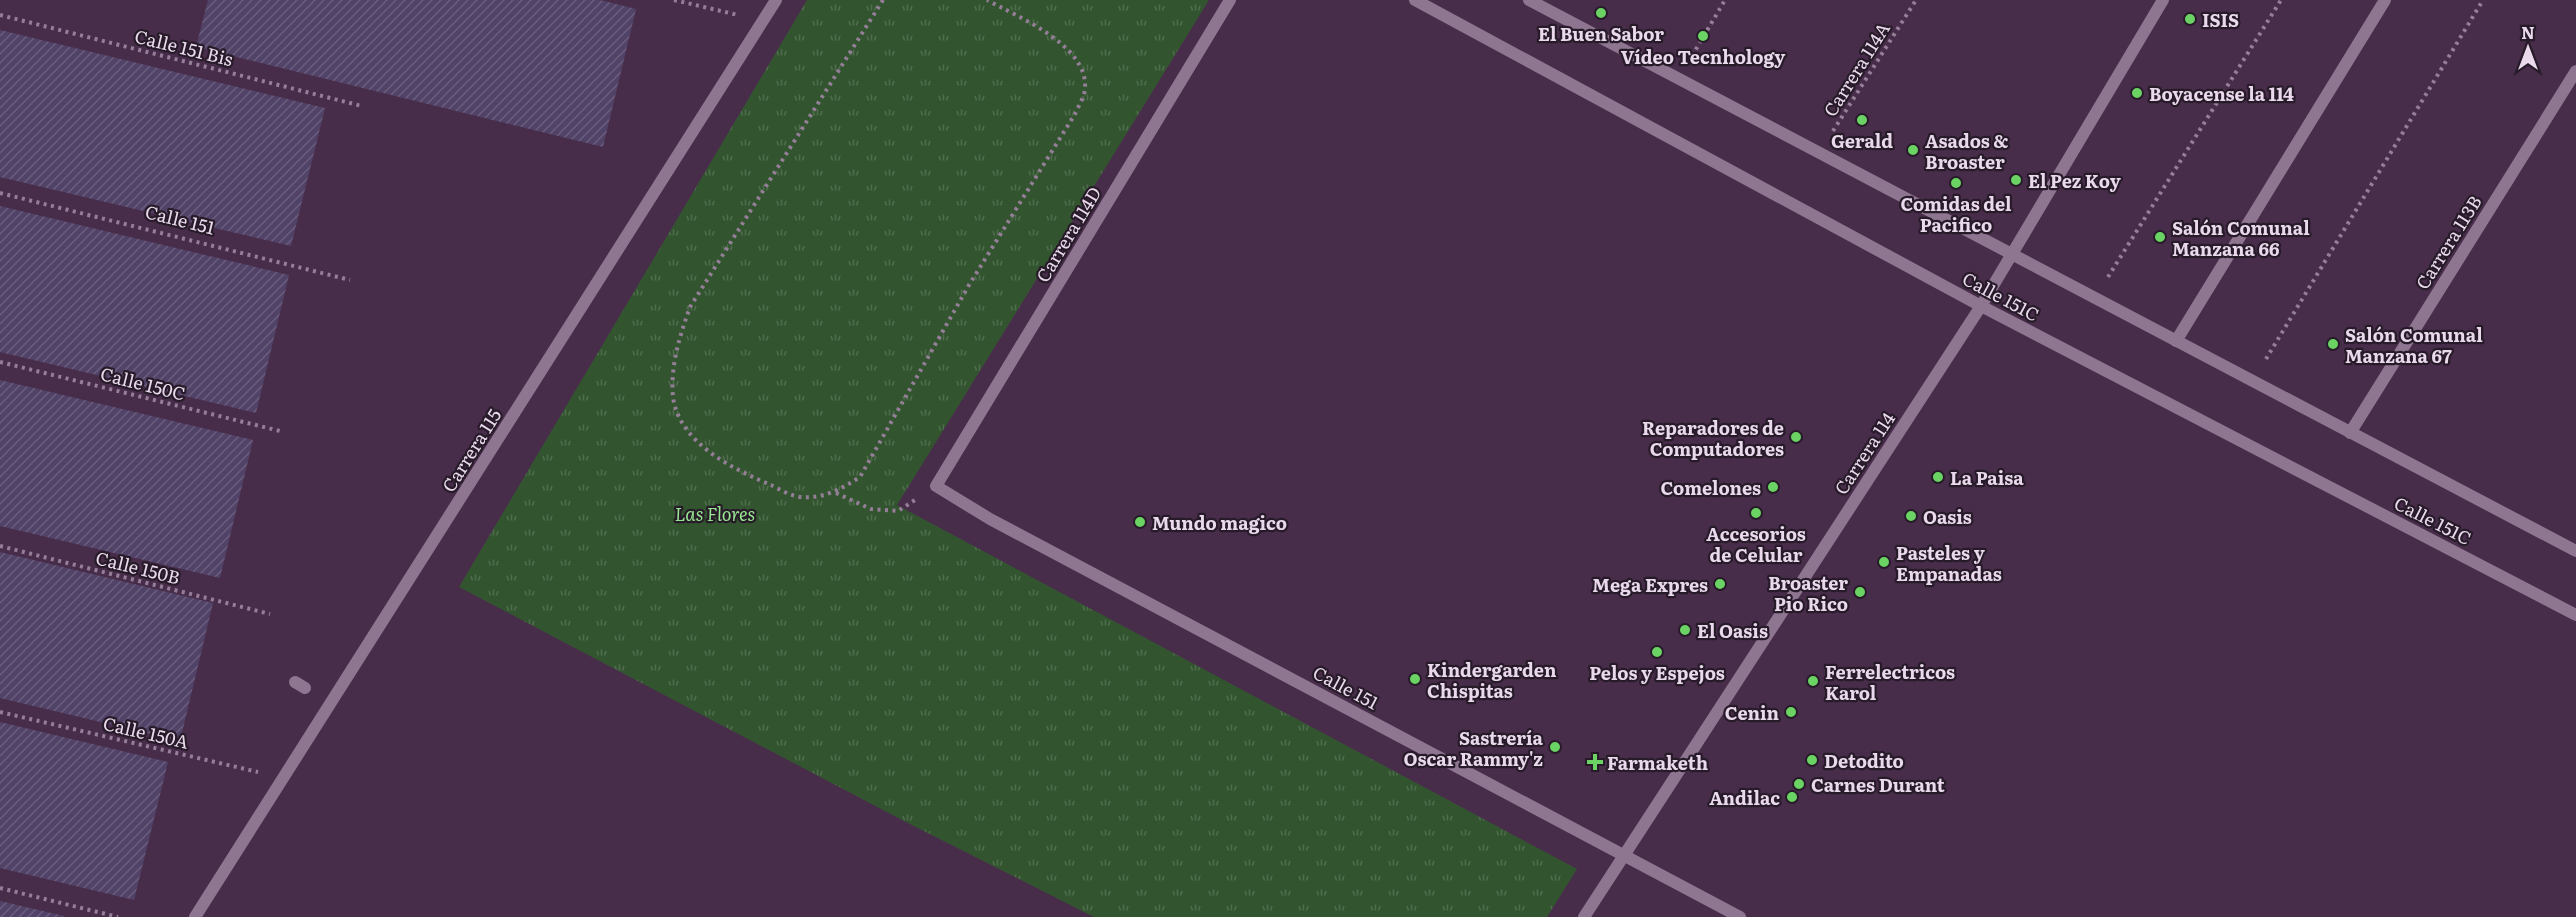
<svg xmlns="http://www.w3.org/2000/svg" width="2576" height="917" viewBox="0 0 2576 917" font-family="Literata,serif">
<defs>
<pattern id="park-tufts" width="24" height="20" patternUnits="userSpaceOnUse" patternTransform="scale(1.5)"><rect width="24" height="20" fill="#32552f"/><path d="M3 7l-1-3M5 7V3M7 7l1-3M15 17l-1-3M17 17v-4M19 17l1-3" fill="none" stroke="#506d4d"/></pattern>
<pattern id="building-hatch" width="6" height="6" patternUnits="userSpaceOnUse" patternTransform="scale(1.5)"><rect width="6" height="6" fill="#514267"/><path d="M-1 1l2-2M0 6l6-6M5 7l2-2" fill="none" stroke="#6a5d7d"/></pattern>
</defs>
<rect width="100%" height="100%" fill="#482d4b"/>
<polygon fill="url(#park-tufts)" points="807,0 1209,0 897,505 1577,869 1547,917 1094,917 902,820 459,587"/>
<g fill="url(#building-hatch)">
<polygon points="208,0 600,0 636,9 603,147 196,47"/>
<polygon points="0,30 325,108 291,246 0,177"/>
<polygon points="0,206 289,275 256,413 0,352"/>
<polygon points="0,380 253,440 220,578 0,526"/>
<polygon points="0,552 213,603 180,741 0,698"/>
<polygon points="0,722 168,762 134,900 0,868"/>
<polygon points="0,901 64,916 64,917 0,917"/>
</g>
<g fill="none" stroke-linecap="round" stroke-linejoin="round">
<g stroke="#957f98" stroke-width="4" stroke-dasharray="3 4.5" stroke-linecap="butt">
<polyline points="674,0 738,15"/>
<path d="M883 0 690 307C680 335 670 366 673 397 679 443 733 469 771 485 779 489 791 496 800 497 824 499 841 489 860 477L969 285 1075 114C1078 107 1085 96 1085 88 1088 45 1018 17 987 0"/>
<polyline points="0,15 362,106"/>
<polyline points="1692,56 1725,0"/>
<polyline points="1833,131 1916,0"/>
<polyline points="0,193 350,280"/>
<polyline points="2108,277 2281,0"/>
<polyline points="2266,359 2483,0"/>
<polyline points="0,362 280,431"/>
<polyline points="836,493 871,509 898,511 915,500"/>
<polyline points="0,546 270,614"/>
<polyline points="0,712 258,772"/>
<polyline points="0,888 118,917"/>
</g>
<polyline stroke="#8e7691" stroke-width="12" points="295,682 305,688"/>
<g stroke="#8e7691" stroke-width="12">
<polyline points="1230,0 936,486 990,519 1740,917"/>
<polyline points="1415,0 1981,306"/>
<polyline points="2176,341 2385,0"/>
<polyline points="2350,433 2576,71"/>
<polyline points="1584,917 1981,306 2163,0"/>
</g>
<g stroke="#8e7691" stroke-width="12">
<polyline points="1529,0 2576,551"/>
<polyline points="1981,306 2576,615"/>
<polyline points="195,917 776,0"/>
</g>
</g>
<g fill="#6ad363" stroke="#271b29" stroke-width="2">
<circle cx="1601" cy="13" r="6"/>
<circle cx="2190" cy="19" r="6"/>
<circle cx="1703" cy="36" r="6"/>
<circle cx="2137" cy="93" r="6"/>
<circle cx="1862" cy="120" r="6"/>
<circle cx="1913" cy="150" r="6"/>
<circle cx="2016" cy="180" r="6"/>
<circle cx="1956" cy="183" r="6"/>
<circle cx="2160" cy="237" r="6"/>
<circle cx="2333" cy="344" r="6"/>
<circle cx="1796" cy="437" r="6"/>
<circle cx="1938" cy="477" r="6"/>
<circle cx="1773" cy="487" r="6"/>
<circle cx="1756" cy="513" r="6"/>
<circle cx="1911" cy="516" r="6"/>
<circle cx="1140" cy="522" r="6"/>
<circle cx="1884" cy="562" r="6"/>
<circle cx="1720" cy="584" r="6"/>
<circle cx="1860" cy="592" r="6"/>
<circle cx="1685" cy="630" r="6"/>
<circle cx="1657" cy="652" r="6"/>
<circle cx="1415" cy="679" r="6"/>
<circle cx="1813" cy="681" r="6"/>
<circle cx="1791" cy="712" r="6"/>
<circle cx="1555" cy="747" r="6"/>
<circle cx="1812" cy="760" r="6"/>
<path d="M1592 753h6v6h6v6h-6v6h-6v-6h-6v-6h6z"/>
<circle cx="1799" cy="784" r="6"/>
<circle cx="1792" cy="797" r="6"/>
</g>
<g text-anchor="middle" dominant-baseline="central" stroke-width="4.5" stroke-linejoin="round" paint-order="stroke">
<g font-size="18" font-weight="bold" fill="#ead9ec" stroke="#271b29" text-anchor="start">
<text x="2202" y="19">ISIS</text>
<text x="1601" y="33" text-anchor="middle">El Buen Sabor</text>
<text x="1703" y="56" text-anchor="middle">Vídeo Tecnhology</text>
<text x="2149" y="93">Boyacense la 114</text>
<text x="1862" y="140" text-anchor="middle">Gerald</text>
<text x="1925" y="140">Asados &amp;<tspan x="1925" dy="21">Broaster</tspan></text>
<text x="2028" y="180">El Pez Koy</text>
<text x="1956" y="203" text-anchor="middle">Comidas del<tspan x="1956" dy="21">Pacifico</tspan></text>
<text x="2172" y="227">Salón Comunal<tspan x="2172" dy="21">Manzana 66</tspan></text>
<text x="2345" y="334">Salón Comunal<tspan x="2345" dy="21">Manzana 67</tspan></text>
<text x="1784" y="427" text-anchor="end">Reparadores de<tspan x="1784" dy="21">Computadores</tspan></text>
<text x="1950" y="477">La Paisa</text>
<text x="1761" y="487" text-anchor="end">Comelones</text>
<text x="1923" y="516">Oasis</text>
<text x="1152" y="522">Mundo magico</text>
<text x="1756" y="533" text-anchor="middle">Accesorios<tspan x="1756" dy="21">de Celular</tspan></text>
<text x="1896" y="552">Pasteles y<tspan x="1896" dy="21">Empanadas</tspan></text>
<text x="1848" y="582" text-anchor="end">Broaster<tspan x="1848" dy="21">Pio Rico</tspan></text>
<text x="1708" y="584" text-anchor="end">Mega Expres</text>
<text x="1697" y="630">El Oasis</text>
<text x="1427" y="669">Kindergarden<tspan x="1427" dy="21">Chispitas</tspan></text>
<text x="1825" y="671">Ferrelectricos<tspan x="1825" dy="21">Karol</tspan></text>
<text x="1657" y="672" text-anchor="middle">Pelos y Espejos</text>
<text x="1779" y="712" text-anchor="end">Cenin</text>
<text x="1543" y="737" text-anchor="end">Sastrería<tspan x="1543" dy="21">Oscar Rammy'z</tspan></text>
<text x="1824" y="760">Detodito</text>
<text x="1607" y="762">Farmaketh</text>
<text x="1811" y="784">Carnes Durant</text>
<text x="1780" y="797" text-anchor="end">Andilac</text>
</g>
<g font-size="18" fill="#ead9ec" stroke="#271b29">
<text transform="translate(184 47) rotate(14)">Calle 151 Bis</text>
<text transform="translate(1856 69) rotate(-58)">Carrera 114A</text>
<text transform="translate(180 219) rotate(14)">Calle 151</text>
<text transform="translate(1068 234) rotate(-59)">Carrera 114D</text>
<text transform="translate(2448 242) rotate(-58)">Carrera 113B</text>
<text transform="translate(2001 296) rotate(28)">Calle 151C</text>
<text transform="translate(143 383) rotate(14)">Calle 150C</text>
<text transform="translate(471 450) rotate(-58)">Carrera 115</text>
<text transform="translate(1864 453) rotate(-57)">Carrera 114</text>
<text transform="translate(2433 520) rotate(27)">Calle 151C</text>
<text transform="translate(138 567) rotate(14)">Calle 150B</text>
<text transform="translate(1346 687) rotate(28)">Calle 151</text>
<text transform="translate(146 732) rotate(13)">Calle 150A</text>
</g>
<g font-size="18" font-style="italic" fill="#97e690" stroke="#271b29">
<text x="715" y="513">Las Flores</text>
</g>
</g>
<g transform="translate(2528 48)" stroke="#271b29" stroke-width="4.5" paint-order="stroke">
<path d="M0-4.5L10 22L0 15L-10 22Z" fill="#ead9ec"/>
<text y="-9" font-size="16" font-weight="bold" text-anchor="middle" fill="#ead9ec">N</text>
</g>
</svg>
